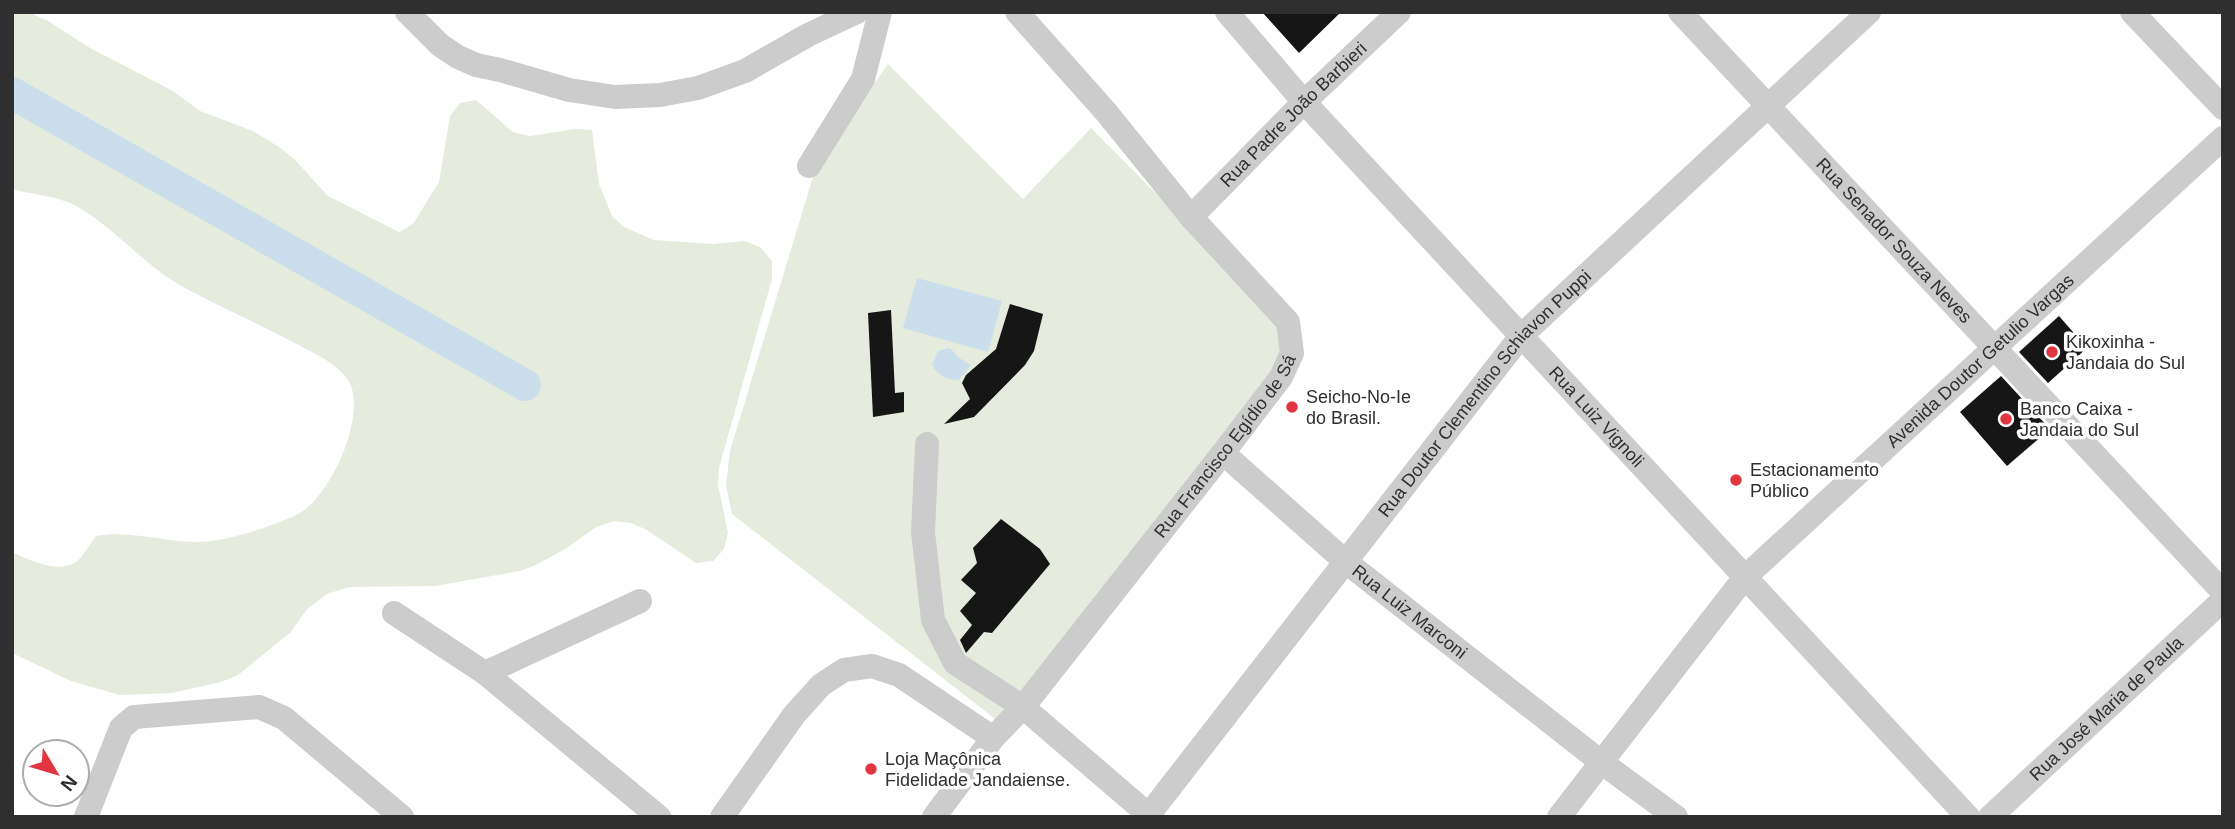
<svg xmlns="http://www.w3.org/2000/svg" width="2235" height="829" viewBox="0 0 2235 829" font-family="Helvetica,sans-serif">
<rect width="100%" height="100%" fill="#fff"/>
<g fill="#e5ecdd">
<path d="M12 12H28L48 21 90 48 173 91 200 111 253 131 282 149 295 160 328 196 399 232 413 224 439 182 450 116 460 103 476 100 513 132 529 136 576 129 592 130 599 184 612 216 624 227 654 240 713 244 745 241 760 247 772 261V279L719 468 718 485 728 533 724 549 713 561 696 563 647 530 631 523 614 521 596 527 567 548 536 565 520 571 435 586 349 587 327 594 307 609 291 632 238 675 221 682 172 693 120 695 71 681 12 653V552C29 560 58 574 76 562 82 558 91 543 96 536 130 530 163 542 196 542 226 542 271 527 298 514 330 498 369 413 348 380 338 365 321 357 306 349 266 327 224 309 183 287 145 266 116 229 78 207 60 196 33 195 12 189Z"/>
<polygon points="888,64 1023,199 1091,128 1280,319 1284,353 1003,725 732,514 726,485 730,451 812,180 835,139"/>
</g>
<g fill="#cadeeb">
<polygon points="917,278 1002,301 988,352 903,328"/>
<path d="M948 348 952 350 958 357 971 365 959 380C948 380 937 376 932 365L938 351Z"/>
</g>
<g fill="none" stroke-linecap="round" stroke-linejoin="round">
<polyline stroke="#cadeeb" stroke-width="32" points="12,93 525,385"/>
</g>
<g fill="#161616">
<polygon points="1262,12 1341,12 1299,53"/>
<polygon points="1010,304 1043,314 1034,351 1025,365 974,417 944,424 970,399 962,383 966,375 996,349"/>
<polygon points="891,310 895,393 904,392 904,412 873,417 868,313"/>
<polygon points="2059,316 2087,348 2048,383 2019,352"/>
<polygon points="2001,376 2050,429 2007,466 1960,412"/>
<polygon points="1001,519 1040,549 1050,564 992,633 984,632 966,653 960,640 972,625 960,611 976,593 961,580 977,563 973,548"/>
</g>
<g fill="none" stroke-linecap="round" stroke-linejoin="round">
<g stroke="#ccc" stroke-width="24">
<polyline points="407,12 440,45 458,57 476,65 500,70 569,90 615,97 660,95 698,88 745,71 808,35 857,12"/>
<path id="s1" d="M1227 12 1304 102 1968 817"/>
<path id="s2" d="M1680 12 2223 592"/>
<polyline points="2132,12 2223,108"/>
<polyline points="809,166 863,79 880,12"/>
<path id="s3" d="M1191 217 1304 102 1399 12"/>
<polyline points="927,444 923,532 933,620 955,663 1023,707 1151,817"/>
<path id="s4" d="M1223 453 1346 562 1601 762 1676 817"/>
<polyline points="394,613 485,673 659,817"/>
<polyline points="485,673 640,601"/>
<polyline points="86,817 121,728 134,717 259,707 284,718 402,817"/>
<polyline points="722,817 794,715 821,685 844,670 872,666 899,675 993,738"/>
<path id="s5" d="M934 817 993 738 1023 707 1223 453 1281 377 1292 353 1288 322 1191 217 1106 112 1017 12"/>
<path id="s6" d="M1147 817 1521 336 1869 12"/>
<path id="s7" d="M1559 817 1745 577 2223 138"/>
<path id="s8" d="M1990 817 2223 600"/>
</g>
</g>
<g fill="#e13642" stroke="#fff" stroke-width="2.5">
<circle cx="2052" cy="352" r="7"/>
<circle cx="1292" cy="407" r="7"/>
<circle cx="2006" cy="419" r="7"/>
<circle cx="1736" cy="480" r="7"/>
<circle cx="871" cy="769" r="7"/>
</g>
<g text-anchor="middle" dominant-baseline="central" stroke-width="7" stroke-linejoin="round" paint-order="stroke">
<g font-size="18" fill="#2f2f2f" stroke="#fff">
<text stroke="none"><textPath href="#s3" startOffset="145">Rua Padre João Barbieri</textPath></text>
<text stroke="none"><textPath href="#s2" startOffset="313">Rua Senador Souza Neves</textPath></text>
<text stroke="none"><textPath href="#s7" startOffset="623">Avenida Doutor Getulio Vargas</textPath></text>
<text stroke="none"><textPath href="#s6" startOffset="542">Rua Doutor Clementino Schiavon Puppi</textPath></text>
<text stroke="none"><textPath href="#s1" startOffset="548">Rua Luiz Vignoli</textPath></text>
<text stroke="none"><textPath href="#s5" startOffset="472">Rua Francisco Egídio de Sá</textPath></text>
<text stroke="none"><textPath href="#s4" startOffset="245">Rua Luiz Marconi</textPath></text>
<text stroke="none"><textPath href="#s8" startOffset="159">Rua José Maria de Paula</textPath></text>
</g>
<g font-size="18" fill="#2f2f2f" stroke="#fff" text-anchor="start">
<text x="2066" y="342">Kikoxinha -<tspan x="2066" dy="21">Jandaia do Sul</tspan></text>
<text x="1306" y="397">Seicho-No-Ie<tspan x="1306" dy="21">do Brasil.</tspan></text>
<text x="2020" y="409">Banco Caixa -<tspan x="2020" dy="21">Jandaia do Sul</tspan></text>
<text x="1750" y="470">Estacionamento<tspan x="1750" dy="21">Público</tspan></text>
<text x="885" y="759">Loja Maçônica<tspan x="885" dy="21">Fidelidade Jandaiense.</tspan></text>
</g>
</g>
<rect width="2235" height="829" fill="none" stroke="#2f2f2f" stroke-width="28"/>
<g transform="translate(56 773) rotate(128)"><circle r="33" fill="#ffffff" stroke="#acacac" stroke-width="2"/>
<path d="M0-5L12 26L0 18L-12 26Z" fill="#e13642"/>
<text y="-10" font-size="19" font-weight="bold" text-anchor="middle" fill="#2f2f2f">N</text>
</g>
</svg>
